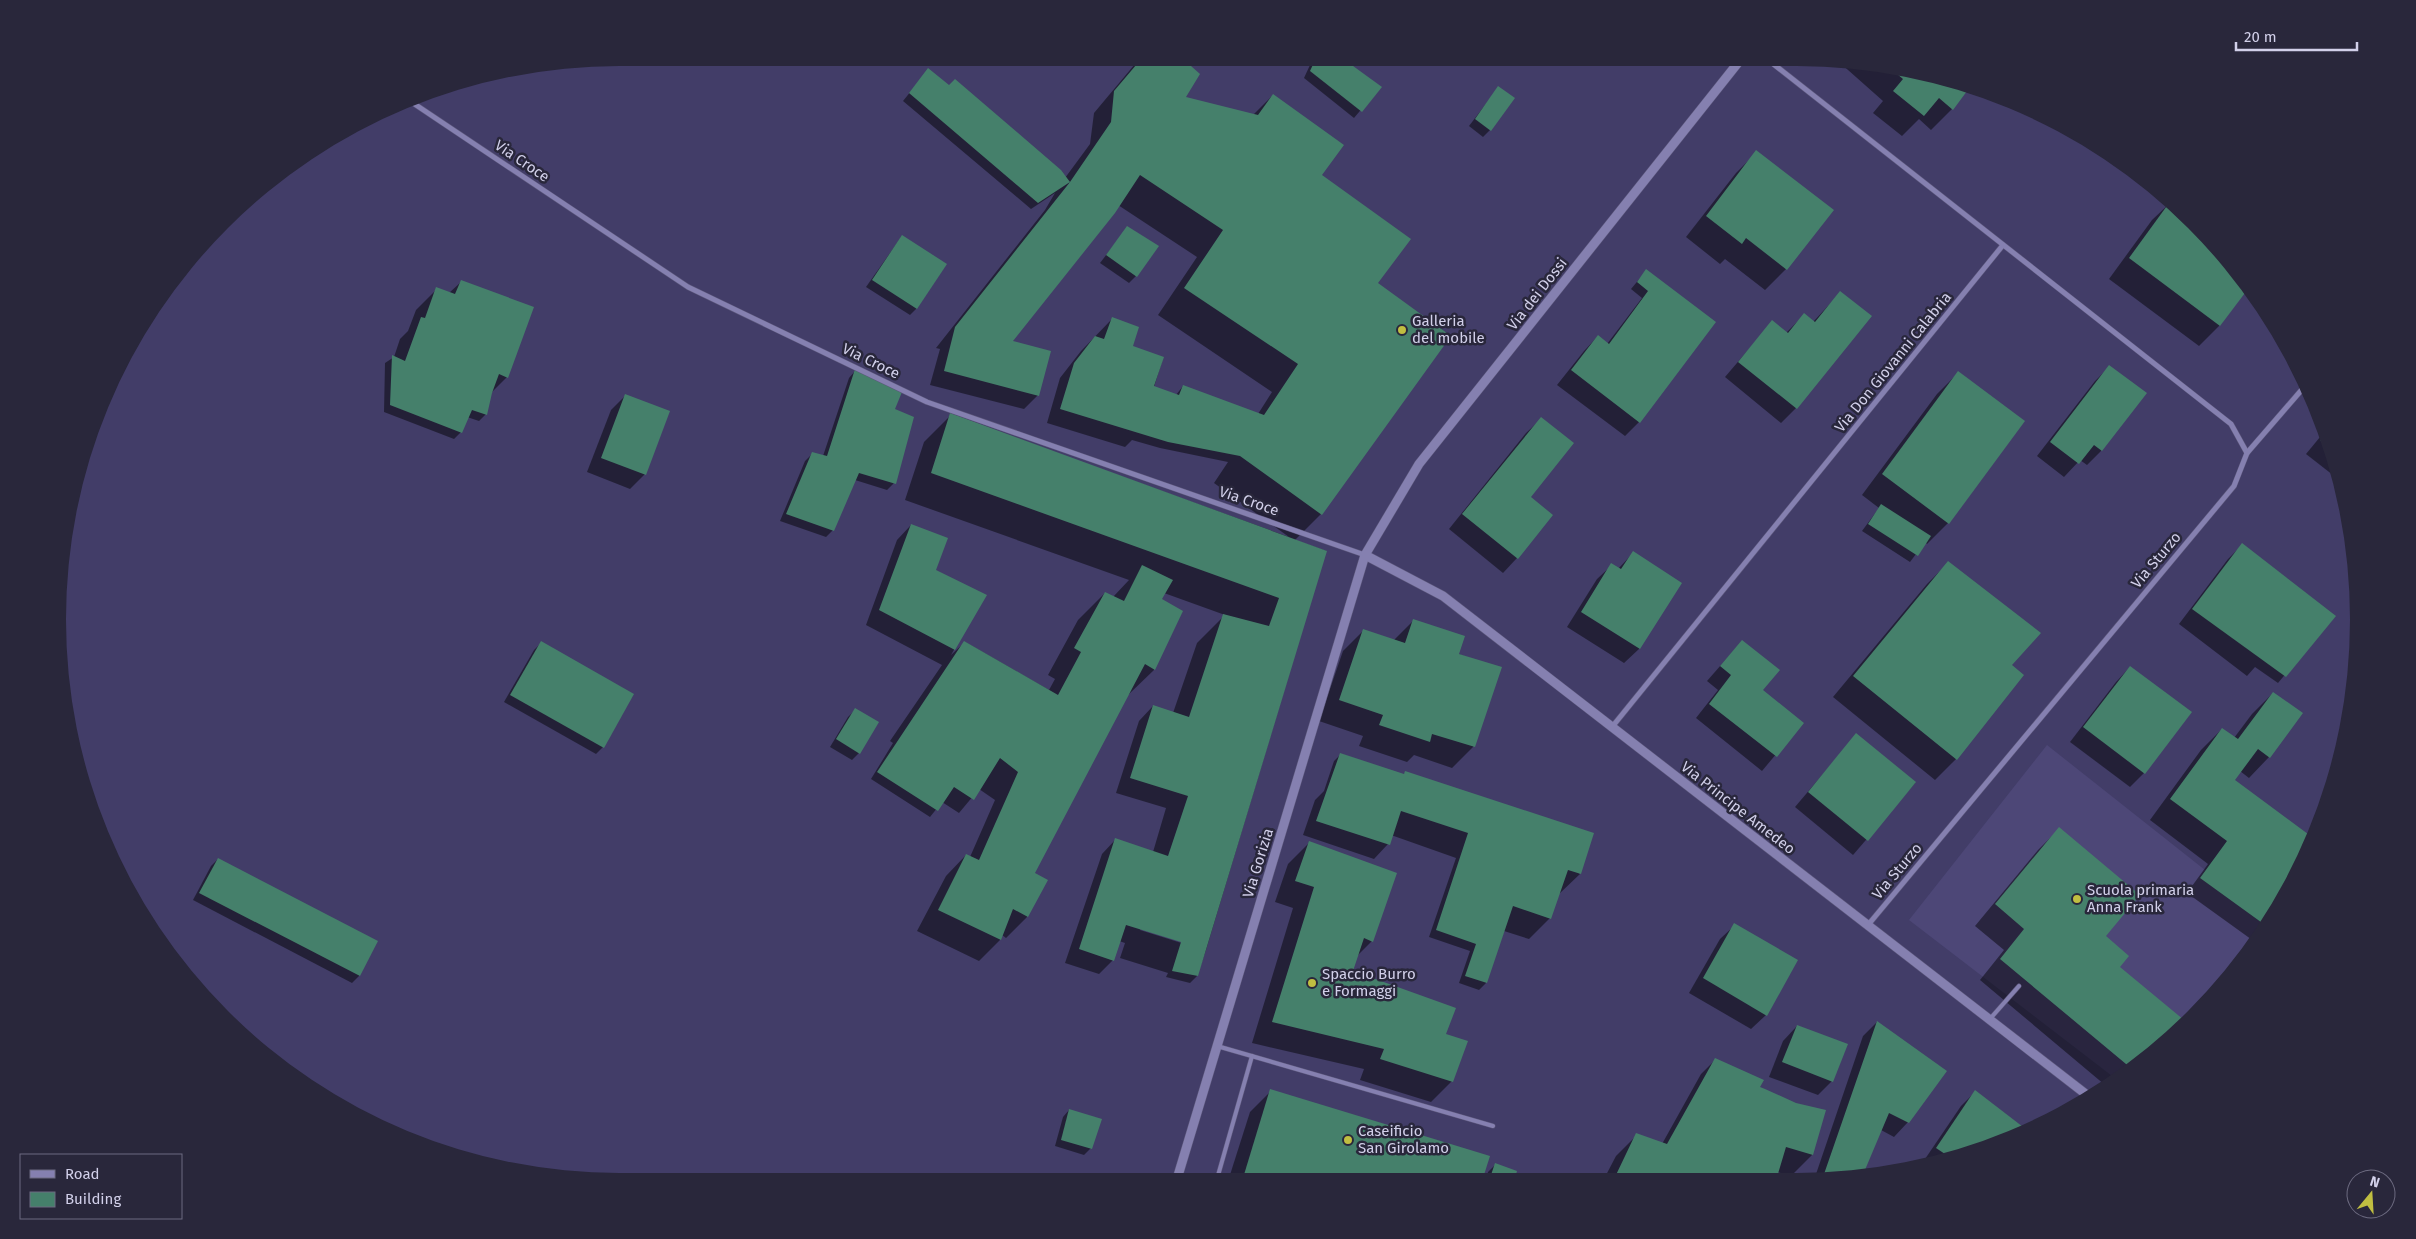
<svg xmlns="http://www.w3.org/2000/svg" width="2416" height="1239" viewBox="0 0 2416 1239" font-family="'Fira Sans',sans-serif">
<rect width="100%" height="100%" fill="#423d68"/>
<polygon fill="#4d4777" points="2047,745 2205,870 2200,878 2265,925 2242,962 2138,1066 2116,1079 1909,920"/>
<g fill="#0007" fill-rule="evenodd">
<path d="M1140 58H1180L1184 98 1253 115 1273 95 1320 175 1376 283 1321 514 1295 540 1326 551 1206 950 1197 976 1190 983 1166 977 1168 973 1120 958 1125 943 1119 941 1113 960 1099 974 1065 963 1102 854 1116 839 1153 852 1166 808 1116 793 1139 721 1153 706 1173 713 1197 643 1225 615 1164 593 1160 600 1182 612 1154 670 1127 696 1033 873 1046 881 1027 917 1006 938 1002 935 1000 940 979 961 917 931 946 876 966 855 970 857 995 800 979 789 959 813 942 802 930 817 871 779 893 743 890 741 942 665 866 625 897 540 911 525 934 571 985 596 951 655 965 642 1049 690 1055 679 1048 675 1078 620 1105 593 1113 597 1129 580 905 500 924 442 951 415 1289 537 1214 483 1228 462 1160 448 1132 440 1125 447 1047 423 1060 378 1081 351 1112 319 1131 347 1163 358 1154 387 1176 395 1183 386 1258 414 1272 392 1158 315 1197 257 1118 205 1012 340 1038 395 1024 409 930 385 940 349 936 348 1045 210 1055 193 1031 209 903 101 928 70 1065 178 1090 144 1094 113ZM1141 928 1191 944V946L1140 930Z"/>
<polygon points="1297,58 1340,58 1380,87 1354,118 1304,78 1310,65"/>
<polygon points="1840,60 1942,77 1969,87 1952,109 1931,130 1919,119 1902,136 1873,113 1883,101 1839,62"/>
<polygon points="1498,88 1490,130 1483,137 1469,126"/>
<polygon points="1757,152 1786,269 1765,290 1725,259 1720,264 1686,237 1736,173"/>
<polygon points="2170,203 2219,249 2247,288 2220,325 2199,346 2109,279 2152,220"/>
<polygon points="1127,228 1136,276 1129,283 1100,263"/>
<polygon points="902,236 917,308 910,315 866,287"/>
<polygon points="1646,271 1714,322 1639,422 1625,436 1557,385 1584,351 1598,336 1607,344 1642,298 1631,289"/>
<polygon points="461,282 507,377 490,394 486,414 479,421 467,417 461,432 454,439 384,412 385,363 394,357 400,339 408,331 416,310 437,289 449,293"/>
<polygon points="1840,293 1870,316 1796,408 1781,423 1725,377 1772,322 1786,333 1804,315 1813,322"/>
<polygon points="2109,367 2145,393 2101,451 2087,465 2080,460 2064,477 2037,456 2095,381"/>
<polygon points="855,371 894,410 894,483 887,490 855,480 833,530 826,537 780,521 805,461 812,454 823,456 849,378"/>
<polygon points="1958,373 1948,523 1927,544 1925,542 1910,562 1862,531 1879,508 1862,495 1937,394"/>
<polygon points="626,395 645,474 630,489 587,472 611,410"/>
<polygon points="1541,419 1517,558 1503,573 1449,529 1526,433"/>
<polygon points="2325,431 2329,439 2338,479 2306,454"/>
<polygon points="2242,545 2334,616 2278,683 2255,667 2247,676 2179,624 2228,559"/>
<polygon points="1633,553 1680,583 1639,649 1624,663 1567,627 1597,579 1612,565 1618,569"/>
<polygon points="1948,563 2010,665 2022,675 1956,759 1935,780 1833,697 1927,584"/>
<polygon points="1414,620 1458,654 1500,668 1473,747 1452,768 1414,755 1407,762 1359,746 1363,736 1319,721 1343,651 1364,630 1394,640"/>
<polygon points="1742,641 1762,691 1802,723 1762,771 1696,718 1718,690 1707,681"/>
<polygon points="541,643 603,747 596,754 504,702 534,650"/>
<polygon points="2130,667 2190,713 2144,773 2130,787 2070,742 2116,682"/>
<polygon points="2273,693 2269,757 2249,778 2240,771 2233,780 2312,838 2301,868 2255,942 2187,893 2208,864 2150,820 2201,750 2222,729 2234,738 2252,714"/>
<polygon points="855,710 859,753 852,760 830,747 848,717"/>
<polygon points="1856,735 1915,783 1853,855 1795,807"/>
<polygon points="1341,754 1403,775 1406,772 1580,874 1558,895 1550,918 1529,939 1504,931 1486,983 1479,990 1459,983 1470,951 1429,937 1456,858 1391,835 1388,844 1374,859 1303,835 1315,800 1324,791 1334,761"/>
<polygon points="2059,829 2118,967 2183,1021 2138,1066 2105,1085 1980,980 2004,950 1975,926 2038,850"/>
<polygon points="1309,843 1372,941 1356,957 1351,971 1445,1035 1452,1081 1431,1102 1360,1080 1364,1069 1252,1043 1293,908 1275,902 1288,864"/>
<polygon points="218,859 376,941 359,976 352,983 193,900 211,866"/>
<polygon points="1735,925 1766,1015 1751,1029 1689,993 1720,939"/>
<polygon points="1877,1022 1908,1122 1894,1137 1881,1130 1861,1177 1815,1177 1863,1036"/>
<polygon points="1797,1026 1832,1081 1818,1095 1769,1077 1783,1041"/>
<polygon points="1715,1060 1758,1087 1796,1105 1825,1111 1812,1155 1791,1176 1777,1172 1776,1177 1605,1177 1616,1156 1637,1135 1662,1144 1701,1074"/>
<polygon points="1271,1091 1482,1178 1229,1178 1250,1112"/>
<polygon points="1975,1092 2011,1139 1923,1162 1961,1106"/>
<polygon points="1069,1110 1091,1148 1084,1155 1055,1146 1063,1117"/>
<polygon points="1495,1165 1514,1178 1486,1178 1488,1172"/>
</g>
<g fill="#45806b">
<polygon points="1142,58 1182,58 1200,74 1186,97 1258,115 1273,94 1344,145 1322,175 1411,239 1378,283 1451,336 1322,515 1240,456 1168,442 1060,409 1074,363 1095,336 1104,339 1112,317 1139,327 1133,346 1164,357 1154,386 1179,395 1183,385 1264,415 1298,364 1184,288 1223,230 1140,175 1115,213 1013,341 1051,351 1039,396 944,371 955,327 1070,182 1038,203 909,93 928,68 949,85 955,79 1061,170 1070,182 1111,122 1114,91"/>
<polygon points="1316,58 1342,58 1382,87 1362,112 1310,71"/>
<polygon points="1890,68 1942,77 1970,87 1953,110 1939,98 1924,116 1893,91 1903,79"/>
<polygon points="1498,86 1515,98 1491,131 1475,119"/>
<polygon points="1756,150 1834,210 1787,270 1746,238 1742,244 1706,216"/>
<polygon points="2169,203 2219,249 2248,289 2220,326 2129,258"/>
<polygon points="1127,226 1159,246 1137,277 1106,255"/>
<polygon points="902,235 947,264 917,309 872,280"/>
<polygon points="1646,269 1716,322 1640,423 1571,370 1598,335 1609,344 1648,291 1637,282"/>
<polygon points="461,280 534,307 508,378 499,374 492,393 487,415 472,410 462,433 390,405 392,355 405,361 421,317 425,318 436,287 455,294"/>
<polygon points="1840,291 1872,316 1797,409 1738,362 1772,320 1788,333 1804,313 1815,322"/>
<polygon points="2109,365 2147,393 2102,451 2094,445 2079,464 2050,442"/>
<polygon points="855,369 902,392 895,409 914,417 896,484 859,473 834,531 786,514 812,452 827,456"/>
<polygon points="1958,371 2025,421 1949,524 1882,474"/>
<polygon points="625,394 670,411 646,475 601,458"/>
<polygon points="950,413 1327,551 1198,976 1172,971 1181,942 1126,925 1114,961 1079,949 1115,838 1168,856 1188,796 1130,778 1153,705 1189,717 1223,614 1269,626 1279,598 931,473"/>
<polygon points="1541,417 1574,443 1531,497 1553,515 1518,559 1462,514"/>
<polygon points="2326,432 2329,439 2331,448 2320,440"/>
<polygon points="1881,504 1931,536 1918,556 1868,524"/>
<polygon points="911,524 948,538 936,570 987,595 955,650 879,610"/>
<polygon points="2242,543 2336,616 2286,677 2192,609"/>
<polygon points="1633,551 1682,583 1640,649 1581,612 1611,563 1621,569"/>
<polygon points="1948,561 2041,633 2012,665 2024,675 1957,760 1853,676"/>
<polygon points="1142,565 1173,580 1162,599 1183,611 1155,670 1145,664 1035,873 1048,880 1028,917 1013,909 1001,940 938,910 966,854 979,860 1018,772 1000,758 974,800 954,787 938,811 877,772 964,641 1058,695 1081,652 1074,648 1105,592 1124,601"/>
<polygon points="1413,619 1465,636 1459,654 1502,667 1475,747 1432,734 1430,742 1379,725 1383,715 1339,700 1363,629 1405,643"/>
<polygon points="1742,640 1780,670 1763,690 1804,723 1777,757 1709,704 1731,675 1720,666"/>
<polygon points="541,641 634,694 604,748 510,695"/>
<polygon points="2130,666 2192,712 2145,774 2083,727"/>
<polygon points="2273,692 2303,713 2270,758 2258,749 2235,780 2312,837 2301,868 2265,925 2200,878 2227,841 2170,799 2222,728 2238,739"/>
<polygon points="855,708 879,722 860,754 836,739"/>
<polygon points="1856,733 1916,782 1868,841 1808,792"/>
<polygon points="1340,753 1404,774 1405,771 1594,833 1581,874 1568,870 1551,919 1513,906 1487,983 1465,976 1476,944 1436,930 1468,833 1401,811 1390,845 1316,821"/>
<polygon points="2059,827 2140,895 2106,936 2129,956 2120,967 2184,1020 2132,1069 2000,959 2024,929 1995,904"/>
<polygon points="1309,841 1397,873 1373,942 1364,938 1353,971 1456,1008 1446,1034 1468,1041 1453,1082 1380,1059 1384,1049 1272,1022 1314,887 1295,881"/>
<polygon points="218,858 378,941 360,976 199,893"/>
<polygon points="1734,923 1798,960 1767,1016 1703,978"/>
<polygon points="1877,1021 1947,1071 1909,1123 1889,1113 1862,1177 1823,1177"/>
<polygon points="1797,1025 1848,1044 1833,1082 1782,1062"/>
<polygon points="1715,1058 1764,1080 1760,1087 1765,1089 1796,1103 1826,1110 1813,1155 1786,1147 1777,1177 1615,1177 1636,1133 1667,1144"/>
<polygon points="1270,1089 1490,1156 1483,1178 1243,1178"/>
<polygon points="1975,1090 2027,1130 2011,1139 1948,1156 1936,1148"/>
<polygon points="1069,1109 1102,1119 1092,1149 1061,1140"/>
<polygon points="1495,1163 1517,1171 1515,1178 1490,1178"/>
</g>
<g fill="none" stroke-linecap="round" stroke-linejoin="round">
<defs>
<g id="service">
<polyline points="1989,1020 2019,986"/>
<polyline points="1217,1046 1493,1126"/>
<polyline points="1217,1179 1252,1056"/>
</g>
<g id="minor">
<polyline points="1767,59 2231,424 2247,453 2234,486 1868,925"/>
<polyline points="410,101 688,287 927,402 1365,555"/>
<polyline points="2247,453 2305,386"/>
<polyline points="1612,727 2003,245"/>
</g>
<g id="tertiary">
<polyline points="1365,555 1443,596 2087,1095"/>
<polyline points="1177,1179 1365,555 1419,464 1741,59"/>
</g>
</defs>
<use href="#service" stroke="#5c577b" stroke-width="5"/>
<use href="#minor" stroke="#5c577b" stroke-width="6"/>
<use href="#tertiary" stroke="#5c577b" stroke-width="10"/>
<use href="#service" stroke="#8580b0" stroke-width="4"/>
<use href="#minor" stroke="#8580b0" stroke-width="5"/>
<use href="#tertiary" stroke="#8580b0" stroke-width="9"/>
</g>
<g fill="#c0be41" stroke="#29273b" stroke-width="2">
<circle cx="1402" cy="330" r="5"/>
<circle cx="2077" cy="899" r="5"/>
<circle cx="1312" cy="983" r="5"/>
<circle cx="1348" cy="1140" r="5"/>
</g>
<g text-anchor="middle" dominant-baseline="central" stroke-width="5" stroke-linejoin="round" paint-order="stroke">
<g font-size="15" fill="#d2d0ea" stroke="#29273b">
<text transform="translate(522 161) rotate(34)">Via Croce</text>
<text transform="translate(1537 294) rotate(-52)">Via dei Dossi</text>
<text transform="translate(871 361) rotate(26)">Via Croce</text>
<text transform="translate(1893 362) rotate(-51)">Via Don Giovanni Calabria</text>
<text transform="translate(1249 501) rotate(19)">Via Croce</text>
<text transform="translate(2156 560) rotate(-50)">Via Sturzo</text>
<text transform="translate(1738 808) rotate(38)">Via Principe Amedeo</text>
<text transform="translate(1258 863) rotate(-73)">Via Gorizia</text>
<text transform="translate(1897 871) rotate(-50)">Via Sturzo</text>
</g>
<g font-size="15" fill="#d2d0ea" stroke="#29273b" text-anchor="start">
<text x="1412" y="321">Galleria<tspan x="1412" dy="17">del mobile</tspan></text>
<text x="2087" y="890">Scuola primaria<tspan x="2087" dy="17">Anna Frank</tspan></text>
<text x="1322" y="974">Spaccio Burro<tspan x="1322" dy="17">e Formaggi</tspan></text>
<text x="1358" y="1131">Caseificio<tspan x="1358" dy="17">San Girolamo</tspan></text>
</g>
</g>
<path d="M0 0H2416V1239H0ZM619 66H1797A553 553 0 0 1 2350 619V620A553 553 0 0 1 1797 1173H619A553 553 0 0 1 66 620V619A553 553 0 0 1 619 66Z" fill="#29273b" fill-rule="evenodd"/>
<rect x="20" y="1154" width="162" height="65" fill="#29273b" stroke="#6d6b81"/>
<rect x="30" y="1170" width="25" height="8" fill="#8580b0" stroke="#6d6b81"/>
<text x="65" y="1179" font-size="15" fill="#d2d0ea">Road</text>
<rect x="30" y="1192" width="25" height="15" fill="#45806b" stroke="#6d6b81"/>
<text x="65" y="1204" font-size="15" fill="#d2d0ea">Building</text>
<g transform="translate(2371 1194) rotate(18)"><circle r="24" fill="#29273b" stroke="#6d6b81"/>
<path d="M0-4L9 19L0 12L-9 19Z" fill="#c0be41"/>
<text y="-8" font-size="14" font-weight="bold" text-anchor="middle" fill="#d2d0ea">N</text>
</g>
<path d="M2236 42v8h121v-8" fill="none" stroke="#d2d0ea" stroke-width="2.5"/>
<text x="2244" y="42" font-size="15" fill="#d2d0ea" stroke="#29273b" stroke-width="4" paint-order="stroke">20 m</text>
</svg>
